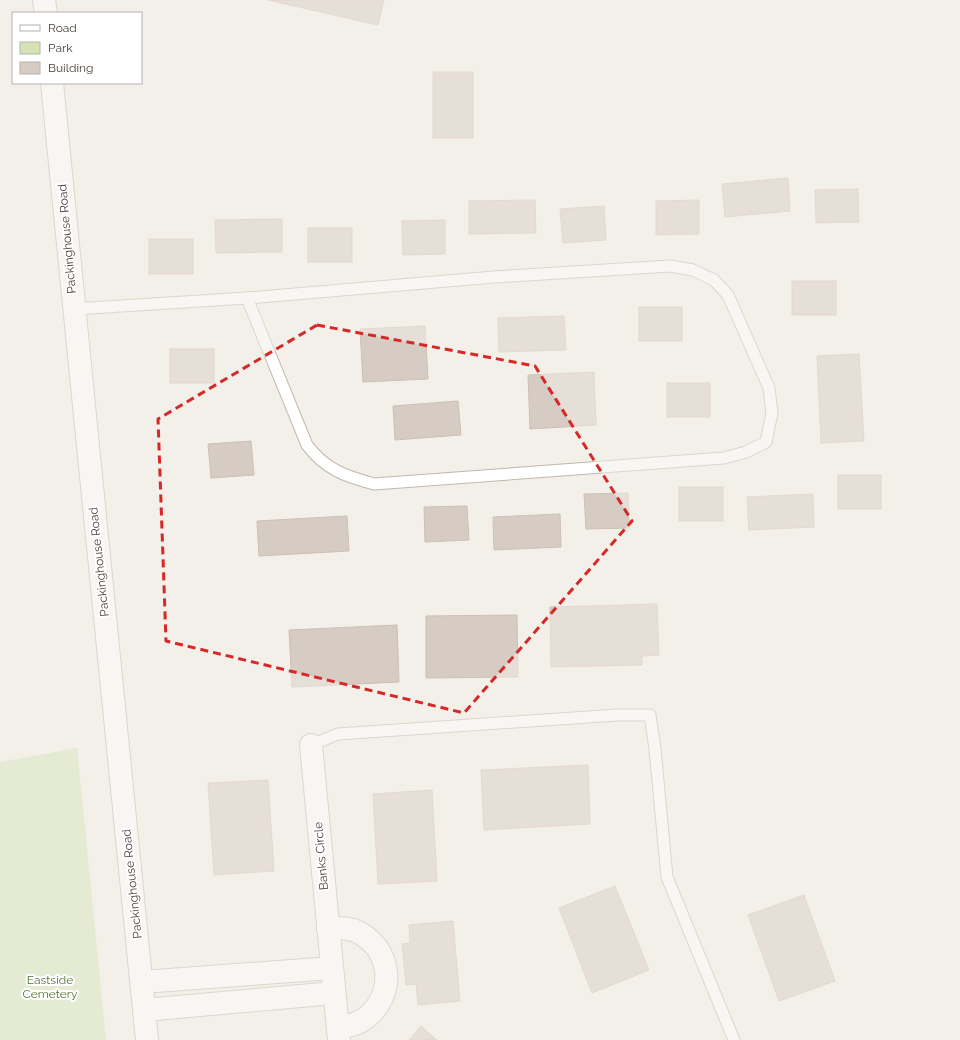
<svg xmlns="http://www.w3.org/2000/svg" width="960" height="1040" viewBox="0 0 960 1040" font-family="Raleway,sans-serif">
<rect width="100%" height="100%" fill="#f3efe9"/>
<polygon fill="#d6e4b5" points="77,748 106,1040 0,1040 0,762"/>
<g fill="#d7ccc3" stroke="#cec0b3">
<polygon points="268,0 384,0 378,25"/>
<rect x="433" y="72" width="40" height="66"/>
<polygon points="788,178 790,211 725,217 722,184"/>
<polygon points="858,189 859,222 816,223 815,190"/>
<polygon points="535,200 536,233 469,234 469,201"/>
<polygon points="699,200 699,234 656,235 656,201"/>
<polygon points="604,206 606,240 563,243 560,209"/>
<polygon points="282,219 282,252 216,253 215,220"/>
<polygon points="445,220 445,254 403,255 402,221"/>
<rect x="308" y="228" width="44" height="34"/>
<rect x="149" y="239" width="44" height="35"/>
<rect x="792" y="281" width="44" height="34"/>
<rect x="639" y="307" width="43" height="34"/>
<polygon points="564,316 566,350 499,352 498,318"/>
<polygon points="425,326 428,379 363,382 360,329"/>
<rect x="170" y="349" width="44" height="34"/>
<polygon points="859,354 864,441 821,443 817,356"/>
<polygon points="594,372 596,425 530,429 528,375"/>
<rect x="667" y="383" width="43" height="34"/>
<polygon points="458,401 461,435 395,440 393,406"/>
<polygon points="251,441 254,475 211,478 208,444"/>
<rect x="838" y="475" width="43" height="34"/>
<rect x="679" y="487" width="44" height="34"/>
<polygon points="628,493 629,528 586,529 584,494"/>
<polygon points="813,494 814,527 749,530 747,497"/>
<polygon points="467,506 469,540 425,542 424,507"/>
<polygon points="560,514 561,547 494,550 493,517"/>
<polygon points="347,516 349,551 259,556 257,521"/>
<polygon points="657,604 659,655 642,656 642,665 551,667 550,607"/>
<polygon points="517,615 518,677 426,678 426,616"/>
<polygon points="397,625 399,682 292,687 289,630"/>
<polygon points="588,765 590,824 484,830 481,770"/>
<polygon points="268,780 274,871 214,875 208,783"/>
<polygon points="432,790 437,881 378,884 373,794"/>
<polygon points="615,886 649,970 592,993 559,908"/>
<polygon points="804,895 835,981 779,1001 748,915"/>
<polygon points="453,921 460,1001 418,1005 416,984 406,985 402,944 410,943 409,925"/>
<polygon points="421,1026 437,1040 409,1040"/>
</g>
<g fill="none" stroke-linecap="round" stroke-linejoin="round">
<defs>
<g id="service">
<path d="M74 309 247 298 494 277 670 266 693 270 714 280 728 295 769 388 772 413 766 442 746 452 724 458 374 484C345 476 326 470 307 445L247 298"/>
<polyline points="311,745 338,734 617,715 650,715 655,749 667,877 734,1040"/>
</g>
<g id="minor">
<polyline points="44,0 46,13"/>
<polyline points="52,83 147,1040"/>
<polyline points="311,745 339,1040"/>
<path d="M328 928C338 928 349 927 358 932 392 950 396 993 367 1017 359 1024 348 1026 338 1028"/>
<polyline points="142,982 332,968"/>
<polyline points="144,1010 334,993"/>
</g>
</defs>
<use href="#service" stroke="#c1b8af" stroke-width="13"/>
<use href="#minor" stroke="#c1b8af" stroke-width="24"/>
<use href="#service" stroke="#fff" stroke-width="11"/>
<use href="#minor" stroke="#fff" stroke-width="22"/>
</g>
<path d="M0 0H960V1040H0ZM317 325 535 366 632 521 464 713 166 641 158 419Z" fill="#f3efe9" fill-opacity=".55" fill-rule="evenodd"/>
<path fill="none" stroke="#d62828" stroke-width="3" stroke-dasharray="8 5" stroke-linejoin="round" d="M317 325 535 366 632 521 464 713 166 641 158 419Z"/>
<g text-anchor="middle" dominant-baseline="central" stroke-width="4" stroke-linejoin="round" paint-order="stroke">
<g font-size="12" fill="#473f38" stroke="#fff">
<text transform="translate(67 239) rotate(-95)">Packinghouse Road</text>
<text transform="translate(99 562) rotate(-96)">Packinghouse Road</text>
<text transform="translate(321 856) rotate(-95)">Banks Circle</text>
<text transform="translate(132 884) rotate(-96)">Packinghouse Road</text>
</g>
<g font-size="12" fill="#53742f" stroke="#fff">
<text x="50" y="980">Eastside<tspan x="50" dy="14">Cemetery</tspan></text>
</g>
</g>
<rect x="12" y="12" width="130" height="72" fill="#ffffff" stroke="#b5b2af"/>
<rect x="20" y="25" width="20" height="6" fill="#ffffff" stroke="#b5b2af"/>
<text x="48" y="32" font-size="12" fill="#473f38">Road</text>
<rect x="20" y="42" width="20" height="12" fill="#d6e4b5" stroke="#b5b2af"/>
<text x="48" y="52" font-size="12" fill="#473f38">Park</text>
<rect x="20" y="62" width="20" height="12" fill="#d7ccc3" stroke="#b5b2af"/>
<text x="48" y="72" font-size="12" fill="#473f38">Building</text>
</svg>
